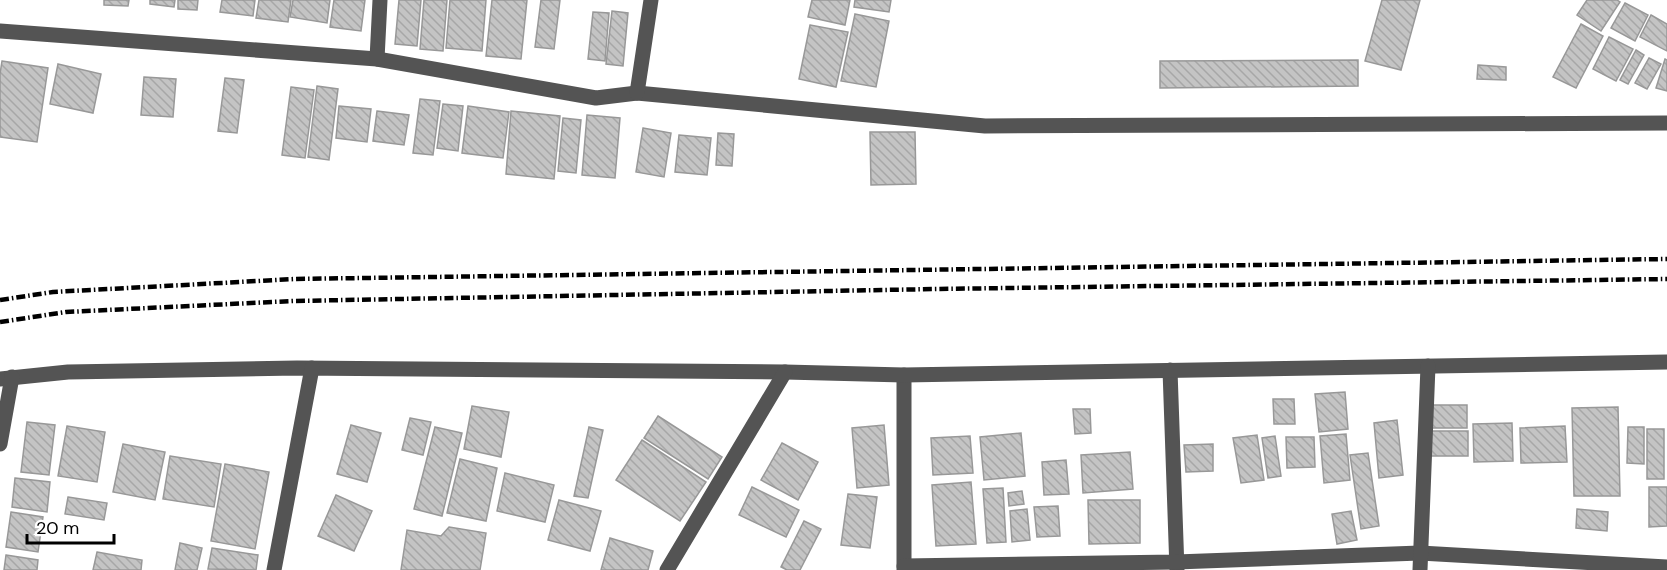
<svg xmlns="http://www.w3.org/2000/svg" width="1667" height="570" viewBox="0 0 1667 570" font-family="'DM Sans',sans-serif">
<defs>
<pattern id="building-back-hatch" width="6" height="6" patternUnits="userSpaceOnUse" patternTransform="scale(1.5)"><rect width="6" height="6" fill="#c4c4c4"/><path d="M-1 5l2 2M0 0l6 6M5-1l2 2" fill="none" stroke="#a7a7a7"/></pattern>
</defs>
<rect width="100%" height="100%" fill="#fff"/>
<g fill="url(#building-back-hatch)" stroke="#989898" stroke-width="1.5">
<polygon points="104,0 129,0 128,6 104,5"/>
<polygon points="150,0 175,0 174,7 150,4"/>
<polygon points="178,0 198,0 197,10 178,9"/>
<polygon points="222,0 255,0 253,16 220,12"/>
<polygon points="259,0 291,0 288,22 256,18"/>
<polygon points="293,0 330,0 327,23 290,17"/>
<polygon points="334,0 365,0 361,31 330,27"/>
<polygon points="399,0 421,0 417,46 395,44"/>
<polygon points="424,0 447,0 443,51 420,49"/>
<polygon points="450,0 486,0 482,51 446,48"/>
<polygon points="492,0 527,0 521,59 486,56"/>
<polygon points="541,0 560,0 554,49 535,47"/>
<polygon points="812,0 850,0 845,25 808,17"/>
<polygon points="855,0 891,0 889,12 854,7"/>
<polygon points="1382,0 1420,0 1401,70 1365,61"/>
<polygon points="1587,0 1617,0 1620,2 1601,31 1577,15"/>
<polygon points="1625,3 1648,15 1635,41 1611,28"/>
<polygon points="612,11 628,13 623,66 606,64"/>
<polygon points="593,12 609,13 605,61 588,59"/>
<polygon points="855,14 889,21 876,87 841,81"/>
<polygon points="1651,15 1667,24 1667,51 1640,37"/>
<polygon points="1581,24 1603,36 1576,88 1553,77"/>
<polygon points="810,25 848,32 836,87 799,79"/>
<polygon points="1609,37 1633,49 1616,81 1593,69"/>
<polygon points="1636,50 1644,55 1628,84 1620,80"/>
<polygon points="1649,58 1661,64 1647,89 1635,83"/>
<polygon points="1665,59 1667,60 1667,91 1656,88"/>
<polygon points="1358,60 1358,86 1160,88 1160,61"/>
<polygon points="2,61 48,68 37,142 0,137 0,74"/>
<polygon points="58,64 101,74 93,113 50,104"/>
<polygon points="1478,65 1506,67 1506,80 1477,79"/>
<polygon points="144,77 176,79 173,117 141,115"/>
<polygon points="225,78 244,80 237,133 218,131"/>
<polygon points="317,86 338,89 329,160 308,157"/>
<polygon points="291,87 314,90 305,158 282,155"/>
<polygon points="420,99 440,101 433,155 413,153"/>
<polygon points="443,104 463,106 458,151 437,148"/>
<polygon points="339,106 371,109 367,142 336,138"/>
<polygon points="468,106 509,112 503,158 462,153"/>
<polygon points="377,111 409,115 404,145 373,141"/>
<polygon points="511,111 560,116 554,179 506,174"/>
<polygon points="587,115 620,118 615,178 582,175"/>
<polygon points="563,118 581,120 576,173 558,171"/>
<polygon points="643,128 671,133 664,177 636,172"/>
<polygon points="870,132 915,132 916,184 871,185"/>
<polygon points="718,133 734,134 732,166 716,165"/>
<polygon points="679,135 711,138 707,175 675,172"/>
<polygon points="1345,392 1348,429 1319,432 1315,394"/>
<polygon points="1273,399 1294,399 1295,424 1274,424"/>
<rect x="1429" y="405" width="38" height="23"/>
<polygon points="472,406 509,412 501,457 464,449"/>
<polygon points="1618,407 1620,496 1574,496 1572,408"/>
<polygon points="1073,409 1090,409 1091,433 1075,434"/>
<polygon points="658,416 722,457 708,479 644,438"/>
<polygon points="410,418 431,422 423,455 402,450"/>
<polygon points="1397,420 1403,475 1379,478 1374,423"/>
<polygon points="27,422 55,425 49,475 21,472"/>
<polygon points="1512,423 1513,461 1474,462 1473,424"/>
<polygon points="351,425 381,433 367,482 337,474"/>
<polygon points="884,425 889,485 857,488 852,428"/>
<polygon points="67,426 105,432 97,482 58,476"/>
<polygon points="1565,426 1567,462 1521,463 1520,428"/>
<polygon points="435,427 462,433 442,516 414,509"/>
<polygon points="589,427 603,430 588,498 574,496"/>
<polygon points="1628,427 1644,427 1644,464 1627,463"/>
<rect x="1647" y="429" width="17" height="50"/>
<rect x="1429" y="431" width="39" height="25"/>
<polygon points="1021,433 1025,476 984,480 980,437"/>
<polygon points="1346,434 1350,480 1324,483 1320,436"/>
<polygon points="1257,435 1264,480 1241,483 1233,438"/>
<polygon points="970,436 973,473 933,475 931,438"/>
<polygon points="1275,436 1281,476 1268,478 1262,438"/>
<polygon points="1286,437 1314,437 1315,467 1287,468"/>
<polygon points="642,440 706,482 680,521 616,480"/>
<polygon points="782,443 818,462 798,500 761,480"/>
<polygon points="123,444 165,452 155,500 113,492"/>
<polygon points="1213,444 1213,471 1186,472 1184,445"/>
<polygon points="1130,452 1133,489 1083,493 1081,455"/>
<polygon points="1368,453 1379,526 1361,529 1350,455"/>
<polygon points="170,456 221,464 214,507 163,499"/>
<polygon points="460,459 497,468 486,521 447,513"/>
<polygon points="1066,460 1069,494 1044,495 1042,462"/>
<polygon points="225,464 269,472 255,549 211,541"/>
<polygon points="505,473 554,485 545,522 497,511"/>
<polygon points="15,478 50,482 47,512 12,507"/>
<polygon points="971,482 976,544 936,546 932,485"/>
<polygon points="752,487 799,510 786,537 739,515"/>
<polygon points="1649,487 1667,487 1667,526 1649,527"/>
<polygon points="1003,488 1006,542 987,543 983,489"/>
<polygon points="1022,491 1024,504 1009,506 1008,493"/>
<polygon points="848,494 877,497 870,548 841,545"/>
<polygon points="336,495 372,511 354,551 318,536"/>
<polygon points="68,497 107,503 104,520 65,514"/>
<polygon points="559,500 601,511 590,551 548,540"/>
<polygon points="1088,500 1140,500 1140,543 1089,544"/>
<polygon points="1058,506 1060,536 1037,537 1034,507"/>
<polygon points="1027,509 1030,540 1012,542 1010,511"/>
<polygon points="1577,509 1608,512 1607,531 1576,528"/>
<polygon points="1351,511 1357,540 1337,544 1332,514"/>
<polygon points="11,512 43,517 38,552 6,547"/>
<polygon points="804,521 821,529 800,570 787,570 781,567"/>
<polygon points="449,527 486,533 480,570 401,570 407,530 441,536"/>
<polygon points="610,538 653,551 648,570 601,570"/>
<polygon points="180,543 202,548 197,570 175,570"/>
<polygon points="212,548 258,555 256,570 208,569"/>
<polygon points="97,552 142,560 141,570 93,570"/>
<polygon points="6,555 38,560 37,570 4,570"/>
</g>
<g fill="none" stroke-linecap="round" stroke-linejoin="round">
<g stroke="#545454" stroke-width="15">
<polyline points="0,31 377,59 596,98 637,93 985,126 1667,123"/>
<polyline points="377,59 380,0"/>
<polyline points="637,93 651,0"/>
<polyline points="1170,370 1177,570"/>
<polyline points="904,375 904,570"/>
<polyline points="0,379 68,372 297,368 785,372 904,375 1667,362"/>
<polyline points="0,444 12,377"/>
<polyline points="904,566 1176,562 1420,553 1667,567"/>
<polyline points="274,570 312,368"/>
<polyline points="667,570 785,372"/>
<polyline points="1420,570 1428,366"/>
</g>
<g stroke="#000" stroke-width="4.5" stroke-dasharray="9 3 1.5 3" stroke-linecap="butt">
<polyline points="0,300 53,292 295,279 1667,259"/>
<polyline points="0,322 66,312 293,301 936,289 1667,279"/>
</g>
</g>
<path d="M27 534v9h87v-9" fill="none" stroke="#000000" stroke-width="3"/>
<text x="36" y="534" font-size="18" fill="#000000" stroke="#ffffff" stroke-width="4.5" paint-order="stroke">20 m</text>
</svg>
